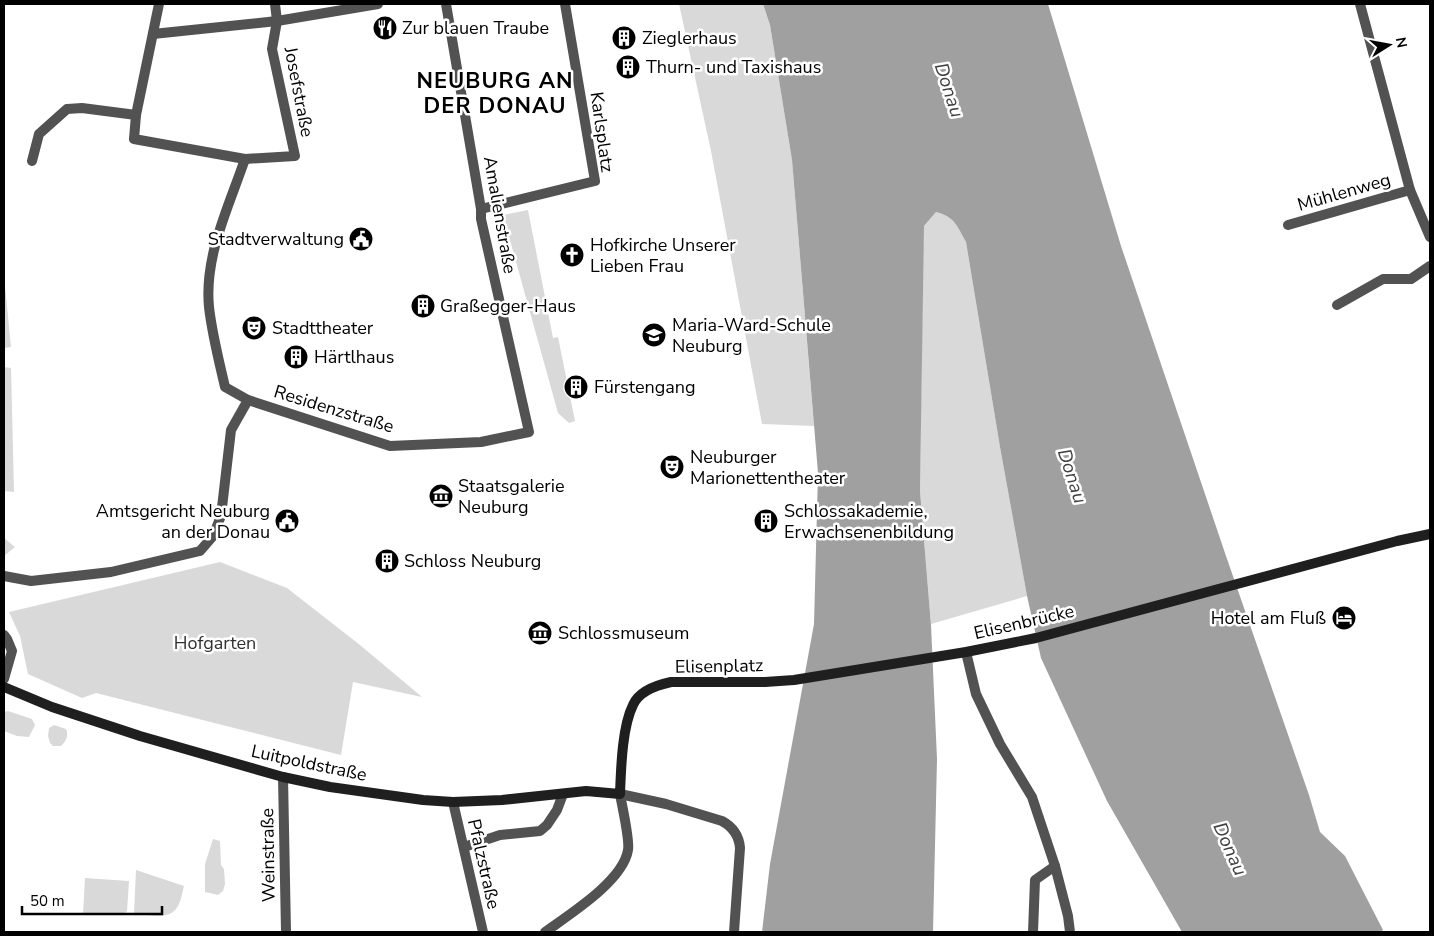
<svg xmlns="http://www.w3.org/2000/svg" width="1434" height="936" viewBox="0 0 1434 936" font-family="'Nunito Sans',sans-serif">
<rect width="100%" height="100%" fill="#fff"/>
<g fill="#d9d9d9">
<polygon points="679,4 763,4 770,25 792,160 814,426 762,424 711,151"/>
<polygon points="528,210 553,338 558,337 575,421 569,423 558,413 503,215"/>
<path d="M936 212C955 217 957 226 966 242L1000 447 1027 596 931 624 920 491 923 248 924 226Z"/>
<polygon points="4,275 11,347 4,348"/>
<polygon points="4,367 11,368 14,492 4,491"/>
<polygon points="4,538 15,547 4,556"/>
<polygon points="220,562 287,588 360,645 422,697 353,682 341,755 96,693 82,698 28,674 20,636 9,612"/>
<polygon points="8,711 32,719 35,725 29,737 17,736 4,731 4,712"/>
<path d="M54 725 66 729C69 736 66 741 61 746H53L50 743 48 736 49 728Z"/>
<polygon points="213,839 220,841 221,865 224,869 225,884 223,891 218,895 205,892 205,864"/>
<path d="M136 870 184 886C182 893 181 903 176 909 168 920 146 915 134 913Z"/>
<polygon points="85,878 129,881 127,911 124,914 83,915"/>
</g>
<path fill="#a0a0a0" d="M763 4H1048L1121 246 1226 556 1309 795 1320 832 1345 856 1383 930 1381 932H1182L1107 801 1041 658 1027 596 1000 447 966 242C957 226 955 217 936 212L924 226 920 491 931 625 937 759 933 932H762L770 864 814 624 818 473 792 160 770 25Z"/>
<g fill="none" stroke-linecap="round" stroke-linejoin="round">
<g stroke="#525252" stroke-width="10">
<polyline points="1360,4 1410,190 1430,237"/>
<polyline points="153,34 277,21 378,4"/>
<polyline points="136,115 159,4"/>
<path d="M245 159C229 206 204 256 209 307 212 334 219 361 225 387L248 400 390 446 481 442 529 432 481 219V209L446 4"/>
<polyline points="32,161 39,134 67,109 82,108 136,115 134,139 245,159 295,156 272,49 277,21 275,4"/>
<polyline points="481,209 595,181 565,4"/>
<polyline points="1288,225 1410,190"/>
<polyline points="1337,305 1383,279 1411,279 1430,266"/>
<polyline points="4,576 31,581 111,572 200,551 213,536 221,516 231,430 248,400"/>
<polyline points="4,635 7,639 12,651 4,679"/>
<polyline points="966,652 976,694 1000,744 1032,797 1055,866 1068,916 1070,932"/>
<polyline points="283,777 286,932"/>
<polyline points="453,802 483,932"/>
<polyline points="464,847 500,835 540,831 547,825 557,810 563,794"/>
<path d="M545 932C570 914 623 881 628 850 630 840 622 806 620 794"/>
<polyline points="1033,932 1035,880 1055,866"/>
</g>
<path stroke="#525252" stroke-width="10" d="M620 794 666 804 722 821C733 827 739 835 740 848L734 932"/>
<path stroke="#1f1f1f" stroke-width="10" d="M4 687 52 707 140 736 283 777 330 787 423 800 453 802 502 800 586 791 620 794C621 769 622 727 633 705 639 691 657 685 671 682H765L794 680 966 652 1036 638 1397 541 1430 534"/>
</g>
<defs>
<symbol id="restaurant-disc" viewBox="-11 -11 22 22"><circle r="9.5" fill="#000" stroke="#fff"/><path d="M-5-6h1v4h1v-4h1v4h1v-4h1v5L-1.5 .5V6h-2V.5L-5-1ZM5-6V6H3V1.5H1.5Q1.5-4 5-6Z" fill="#fff"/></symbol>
<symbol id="building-disc" viewBox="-11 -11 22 22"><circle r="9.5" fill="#000" stroke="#fff"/><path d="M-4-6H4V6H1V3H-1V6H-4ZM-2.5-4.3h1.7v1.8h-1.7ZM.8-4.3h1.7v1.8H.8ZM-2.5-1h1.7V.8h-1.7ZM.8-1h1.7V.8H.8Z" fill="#fff"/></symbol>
<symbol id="civic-disc" viewBox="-11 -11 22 22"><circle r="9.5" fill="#000" stroke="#fff"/><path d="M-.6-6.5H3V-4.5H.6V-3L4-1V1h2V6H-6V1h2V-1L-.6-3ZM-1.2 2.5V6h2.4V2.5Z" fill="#fff"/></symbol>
<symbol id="church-disc" viewBox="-11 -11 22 22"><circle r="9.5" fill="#000" stroke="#fff"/><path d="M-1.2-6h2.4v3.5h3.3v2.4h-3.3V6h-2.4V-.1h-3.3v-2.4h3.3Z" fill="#fff"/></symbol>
<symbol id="theatre-disc" viewBox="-11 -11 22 22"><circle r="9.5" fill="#000" stroke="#fff"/><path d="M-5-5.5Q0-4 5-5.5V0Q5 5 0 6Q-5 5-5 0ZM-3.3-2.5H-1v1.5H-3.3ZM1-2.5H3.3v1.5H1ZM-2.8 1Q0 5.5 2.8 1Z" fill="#fff"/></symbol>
<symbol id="school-disc" viewBox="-11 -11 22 22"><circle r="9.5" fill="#000" stroke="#fff"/><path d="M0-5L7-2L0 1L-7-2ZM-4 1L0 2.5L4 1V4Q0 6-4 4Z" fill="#fff"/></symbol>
<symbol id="museum-disc" viewBox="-11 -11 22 22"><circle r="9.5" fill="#000" stroke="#fff"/><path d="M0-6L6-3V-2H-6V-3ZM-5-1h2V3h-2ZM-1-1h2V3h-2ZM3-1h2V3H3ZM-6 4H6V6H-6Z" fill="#fff"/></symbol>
<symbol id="hotel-disc" viewBox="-11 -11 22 22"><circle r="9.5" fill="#000" stroke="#fff"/><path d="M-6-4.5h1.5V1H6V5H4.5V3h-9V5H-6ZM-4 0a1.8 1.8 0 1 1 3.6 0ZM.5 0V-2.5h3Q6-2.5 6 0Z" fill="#fff"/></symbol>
</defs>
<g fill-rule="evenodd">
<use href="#restaurant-disc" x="371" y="14" width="28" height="28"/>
<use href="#building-disc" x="610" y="24" width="28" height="28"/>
<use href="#building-disc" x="614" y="53" width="28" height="28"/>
<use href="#civic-disc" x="347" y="225" width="28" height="28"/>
<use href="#church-disc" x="558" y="241" width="28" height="28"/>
<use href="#building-disc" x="409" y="292" width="28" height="28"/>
<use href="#theatre-disc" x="240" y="314" width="28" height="28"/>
<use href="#school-disc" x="640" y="321" width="28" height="28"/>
<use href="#building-disc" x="282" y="343" width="28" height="28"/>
<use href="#building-disc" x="562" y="373" width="28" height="28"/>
<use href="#theatre-disc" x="658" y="453" width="28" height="28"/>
<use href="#museum-disc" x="427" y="482" width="28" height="28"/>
<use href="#civic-disc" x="273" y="507" width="28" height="28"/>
<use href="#building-disc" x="752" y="507" width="28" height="28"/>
<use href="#building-disc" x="373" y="547" width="28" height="28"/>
<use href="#hotel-disc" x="1330" y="604" width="28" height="28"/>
<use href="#museum-disc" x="526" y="619" width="28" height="28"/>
</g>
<g text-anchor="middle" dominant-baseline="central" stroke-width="5" stroke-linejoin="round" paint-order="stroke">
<g font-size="18" fill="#000" stroke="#fff" text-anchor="start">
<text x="402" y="28">Zur blauen Traube</text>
<text x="642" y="38">Zieglerhaus</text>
<text x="646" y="67">Thurn- und Taxishaus</text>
<text x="344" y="239" text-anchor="end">Stadtverwaltung</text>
<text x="590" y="245">Hofkirche Unserer<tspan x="590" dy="21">Lieben Frau</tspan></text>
<text x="440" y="306">Graßegger-Haus</text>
<text x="672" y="325">Maria-Ward-Schule<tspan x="672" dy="21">Neuburg</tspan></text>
<text x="272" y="328">Stadttheater</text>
<text x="314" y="357">Härtlhaus</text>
<text x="594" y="387">Fürstengang</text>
<text x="690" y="457">Neuburger<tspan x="690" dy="21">Marionettentheater</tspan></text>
<text x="458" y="486">Staatsgalerie<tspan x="458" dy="21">Neuburg</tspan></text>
<text x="270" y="511" text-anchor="end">Amtsgericht Neuburg<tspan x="270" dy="21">an der Donau</tspan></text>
<text x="784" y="511">Schlossakademie,<tspan x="784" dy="21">Erwachsenenbildung</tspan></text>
<text x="404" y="561">Schloss Neuburg</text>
<text x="1326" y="618" text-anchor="end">Hotel am Fluß</text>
<text x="558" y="633">Schlossmuseum</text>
</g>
<g font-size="18" fill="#000" stroke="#fff">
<text transform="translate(299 92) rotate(79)">Josefstraße</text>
<text transform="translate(602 132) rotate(82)">Karlsplatz</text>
<text transform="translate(1344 192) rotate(-16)">Mühlenweg</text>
<text transform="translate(500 215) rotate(80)">Amalienstraße</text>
<text transform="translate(334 409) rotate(17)">Residenzstraße</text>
<text transform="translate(1024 622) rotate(-13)">Elisenbrücke</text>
<text transform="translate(719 666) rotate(-1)">Elisenplatz</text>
<text transform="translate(309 763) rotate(12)">Luitpoldstraße</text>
<text transform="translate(268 855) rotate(-91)">Weinstraße</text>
<text transform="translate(484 864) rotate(77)">Pfalzstraße</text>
</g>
<g font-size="18" fill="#303030" stroke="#fff">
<text x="215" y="643">Hofgarten</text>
</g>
<g font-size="19" font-style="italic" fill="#414141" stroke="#fff">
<text transform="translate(949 90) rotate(72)">Donau</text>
<text transform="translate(1072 476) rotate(72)">Donau</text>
<text transform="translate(1230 849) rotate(66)">Donau</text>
</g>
<g font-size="22" font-weight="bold" letter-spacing="1" fill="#000" stroke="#fff">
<text x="495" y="81">NEUBURG AN<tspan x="495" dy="25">DER DONAU</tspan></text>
</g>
</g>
<rect width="1434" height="936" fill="none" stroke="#000000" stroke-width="10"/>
<g transform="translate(1389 45) rotate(79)" stroke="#ffffff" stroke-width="4" paint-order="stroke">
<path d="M0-4L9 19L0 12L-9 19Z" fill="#000000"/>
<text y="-8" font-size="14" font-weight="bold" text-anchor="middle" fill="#000000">N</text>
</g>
<path d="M22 906v8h140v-8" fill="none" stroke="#000000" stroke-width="2.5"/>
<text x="30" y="906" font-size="15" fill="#000000" stroke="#ffffff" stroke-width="4" paint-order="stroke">50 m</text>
</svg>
